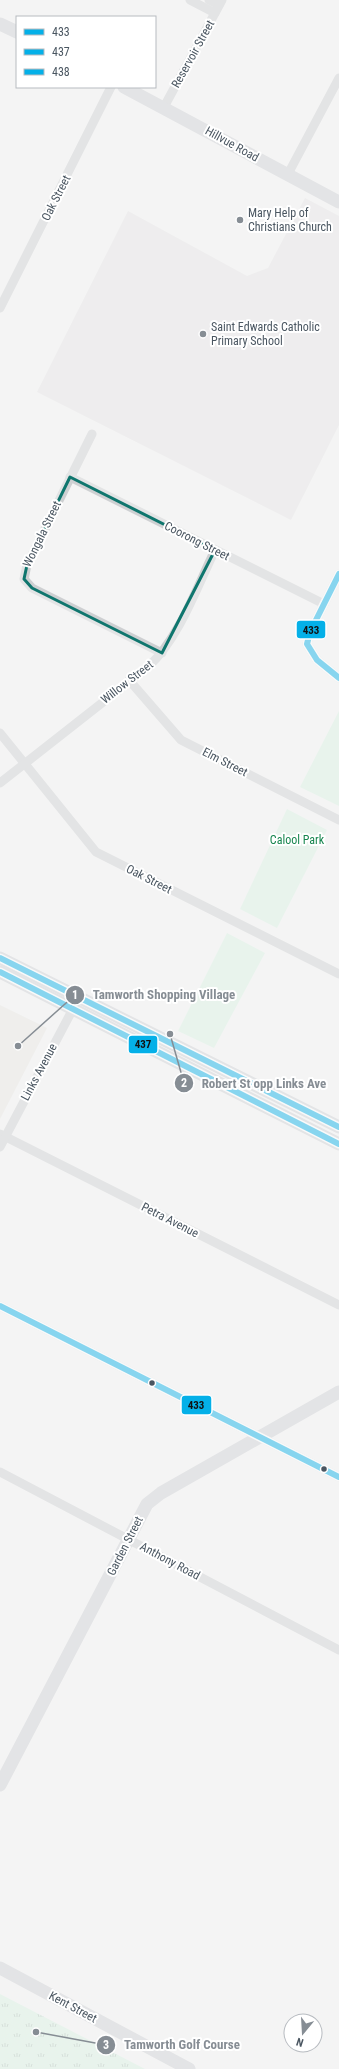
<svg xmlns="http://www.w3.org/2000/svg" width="339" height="2069" viewBox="0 0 339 2069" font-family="'Roboto Condensed',sans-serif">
<defs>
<pattern id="grass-tufts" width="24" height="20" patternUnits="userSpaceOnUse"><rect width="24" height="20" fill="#d9f2e3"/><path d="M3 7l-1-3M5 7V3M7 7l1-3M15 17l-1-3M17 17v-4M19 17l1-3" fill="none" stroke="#b2c7bb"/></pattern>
</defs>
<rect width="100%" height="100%" fill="#f4f4f4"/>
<polygon fill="#e8e7e3" points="0,1005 47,1028 0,1119"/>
<polygon fill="#e6e5e6" points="305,198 339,216 339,425 291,520 37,392 128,211 247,276 268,268"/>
<polygon fill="url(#grass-tufts)" points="0,1994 145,2069 0,2069"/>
<g fill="#d9f2e3">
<polygon points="339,711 339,806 300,787"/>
<polygon points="287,809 327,830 277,928 240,909"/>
<polygon points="227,933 265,953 214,1048 178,1031"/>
</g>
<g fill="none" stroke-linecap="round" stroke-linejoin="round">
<g stroke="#ced0d2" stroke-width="9">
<polyline points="190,0 215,13"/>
<polyline points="209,0 219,5"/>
<polyline points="164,107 222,0"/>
<polyline points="288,174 339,78"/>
<polyline points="0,308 111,87"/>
<polyline points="92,434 27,565 24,579 32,588 162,653"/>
<polyline points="70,477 324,604"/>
<polyline points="339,574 310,632 307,644 317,660 339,678"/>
<polyline points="129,680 181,740 339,820"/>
<polyline points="0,733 96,852 339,974"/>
<path d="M0 783 149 666C179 638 197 587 215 550"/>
<polyline points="0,1134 339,1305"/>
<polyline points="0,1147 75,1005"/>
<polyline points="0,1306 339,1477"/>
<polyline points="0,1472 339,1650"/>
</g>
<g stroke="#ced0d4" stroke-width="13">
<polyline points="0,24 17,32"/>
<polyline points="124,87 339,202"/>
<polyline points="0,958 339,1127"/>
<polyline points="0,972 339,1144"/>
<polyline points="0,1785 147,1504 161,1493 339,1392"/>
<polyline points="0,1968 189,2069"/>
</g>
<defs>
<g id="bus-1">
<polyline points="339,574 310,632 307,644 317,660 339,678"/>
<polyline points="0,1306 339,1477"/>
</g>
<polyline id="bus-2" points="0,972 339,1144"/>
<polyline id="bus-3" points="0,958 339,1127"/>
</defs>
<use href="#bus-1" stroke="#fff" stroke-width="9"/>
<use href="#bus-2" stroke="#fff" stroke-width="9"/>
<use href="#bus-3" stroke="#fff" stroke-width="9"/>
<use href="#bus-1" stroke="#04b0e8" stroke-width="6"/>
<use href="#bus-2" stroke="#04b0e8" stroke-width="6"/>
<use href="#bus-3" stroke="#04b0e8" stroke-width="6"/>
</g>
<path d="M0 0H339V2069H0ZM70 477 215 550 162 653 32 588 24 579 27 565Z" fill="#f4f4f4" fill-opacity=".55" fill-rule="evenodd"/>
<path fill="none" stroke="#0f766e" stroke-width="3" stroke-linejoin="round" d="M70 477 215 550 162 653 32 588 24 579 27 565Z"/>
<g fill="#868d94" stroke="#fff" stroke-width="1.5">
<circle cx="240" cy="220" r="4"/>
<circle cx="203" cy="334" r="4"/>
</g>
<g fill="#4a5661" stroke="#fff" stroke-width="1.5">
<circle cx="152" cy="1383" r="3.5"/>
<circle cx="324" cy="1469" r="3.5"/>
</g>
<g text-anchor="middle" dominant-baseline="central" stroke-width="4" stroke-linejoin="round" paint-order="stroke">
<g font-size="12" fill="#4a5661" stroke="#fff">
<text transform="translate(193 54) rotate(-61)">Reservoir Street</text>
<text transform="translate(232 144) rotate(29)">Hillvue Road</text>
<text transform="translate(56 198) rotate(-63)">Oak Street</text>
<text transform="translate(42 534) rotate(-64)">Wongala Street</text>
<text transform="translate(197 541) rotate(27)">Coorong Street</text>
<text transform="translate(127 682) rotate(-38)">Willow Street</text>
<text transform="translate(225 762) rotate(27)">Elm Street</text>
<text transform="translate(149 879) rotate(27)">Oak Street</text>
<text transform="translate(39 1072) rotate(-62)">Links Avenue</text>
<text transform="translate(170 1220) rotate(27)">Petra Avenue</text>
<text transform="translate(125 1546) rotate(-63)">Garden Street</text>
<text transform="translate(170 1561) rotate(28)">Anthony Road</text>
<text transform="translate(73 2007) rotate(28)">Kent Street</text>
</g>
<g font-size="12" fill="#4a5661" stroke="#fff" text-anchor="start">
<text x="248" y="213">Mary Help of<tspan x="248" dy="14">Christians Church</tspan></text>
<text x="211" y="327">Saint Edwards Catholic<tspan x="211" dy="14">Primary School</tspan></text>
</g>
<g font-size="12" fill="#17864f" stroke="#fff">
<text x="297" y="840">Calool Park</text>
</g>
</g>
<path fill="none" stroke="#868d94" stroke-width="1.5" d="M18 1046L75 995M170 1034L184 1083M36 2032L106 2045"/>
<g fill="#868d94" stroke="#fff" stroke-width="1.5">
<circle cx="18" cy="1046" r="4"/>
<circle cx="170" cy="1034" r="4"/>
<circle cx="36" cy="2032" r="4"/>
<circle cx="75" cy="995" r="10"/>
<circle cx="184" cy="1083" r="10"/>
<circle cx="106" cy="2045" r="10"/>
</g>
<g font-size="12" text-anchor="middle" font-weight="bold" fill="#fff">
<text x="75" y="999">1</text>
<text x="184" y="1087">2</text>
<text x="106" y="2049">3</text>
</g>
<g font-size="13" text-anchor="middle" font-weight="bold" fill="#868d94" stroke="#fff" stroke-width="4" stroke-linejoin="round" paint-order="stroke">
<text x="164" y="999">Tamworth Shopping Village</text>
<text x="264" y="1088">Robert St opp Links Ave</text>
<text x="182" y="2049">Tamworth Golf Course</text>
</g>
<g stroke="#fff" stroke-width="1.5">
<rect x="296" y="620" width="30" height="19" rx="4" fill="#04b0e8"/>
<rect x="128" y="1035" width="30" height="19" rx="4" fill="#04b0e8"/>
<rect x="181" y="1395" width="31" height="20" rx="4" fill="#04b0e8"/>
</g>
<g font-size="11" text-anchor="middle" font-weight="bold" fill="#111">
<text x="311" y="634">433</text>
<text x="143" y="1048">437</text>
<text x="196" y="1409">433</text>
</g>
<rect x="16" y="16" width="140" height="72" fill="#ffffff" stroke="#b7bbc0"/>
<rect x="24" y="29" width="20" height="6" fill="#04b0e8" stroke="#b7bbc0"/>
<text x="52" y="36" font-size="12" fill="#4a5661">433</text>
<rect x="24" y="49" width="20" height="6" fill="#04b0e8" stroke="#b7bbc0"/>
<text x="52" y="56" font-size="12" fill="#4a5661">437</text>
<rect x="24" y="69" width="20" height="6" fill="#04b0e8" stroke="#b7bbc0"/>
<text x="52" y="76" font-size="12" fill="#4a5661">438</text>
<g transform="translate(303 2033) rotate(198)"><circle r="19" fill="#ffffff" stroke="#b7bbc0"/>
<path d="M0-3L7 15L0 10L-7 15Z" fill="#868d94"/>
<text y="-6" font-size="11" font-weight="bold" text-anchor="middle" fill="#4a5661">N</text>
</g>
</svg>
